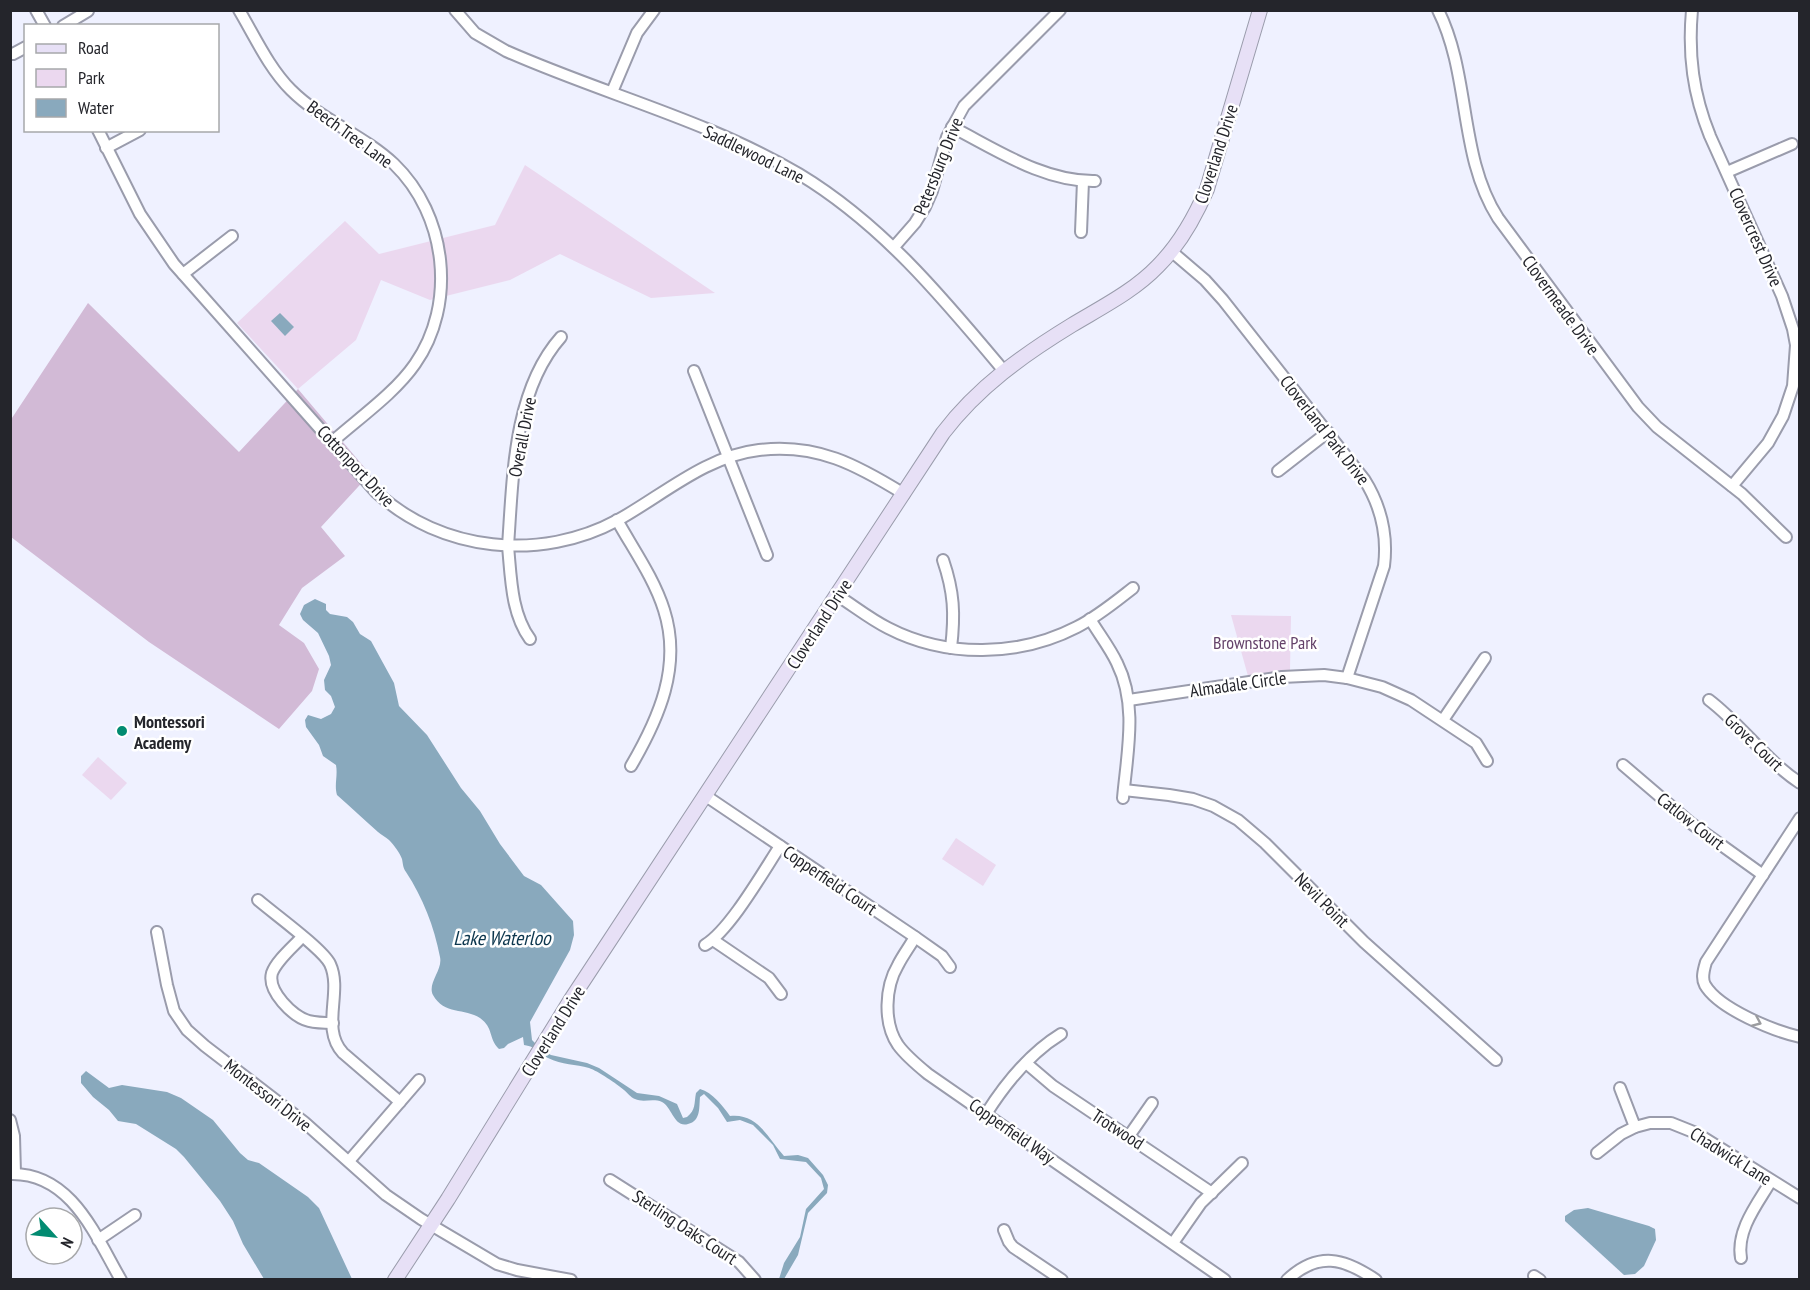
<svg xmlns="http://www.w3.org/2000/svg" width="1810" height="1290" viewBox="0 0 1810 1290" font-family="'PT Sans Narrow',sans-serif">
<rect width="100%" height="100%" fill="#eff1ff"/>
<g fill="#ebd8ef">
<polygon points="525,165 715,293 651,298 560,254 510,280 430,300 381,280 356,340 298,389 237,323 345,221 379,254 495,225"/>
<polygon points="1231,615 1291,616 1290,670 1248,676"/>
<polygon points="98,757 127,783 111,800 82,775"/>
<polygon points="956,838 996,865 983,886 942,859"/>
</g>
<polygon fill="#d2bad6" points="88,303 239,452 298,389 370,474 321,527 345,556 302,588 279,625 304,643 319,669 312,691 279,729 149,642 11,537 10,421"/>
<g fill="#89a9bd">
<polygon points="280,313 294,327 285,336 271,321"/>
<path d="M315 599 326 604V610L330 614 347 617 353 622 360 634 371 641 394 683 399 706 427 735 461 788 480 811 500 844 524 876 541 885 573 921 574 935 570 950 530 1022 532 1040 543 1051 551 1055 587 1063 599 1068 637 1093 659 1096 677 1104 683 1118 687 1117C696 1110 694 1103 696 1093L700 1089C713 1093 722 1105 730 1116 758 1113 768 1138 784 1156L798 1155 808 1158 823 1175 828 1185 827 1193 808 1213 798 1255 784 1279H779L784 1263 800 1237 806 1209 824 1189 821 1178 806 1162 780 1159 773 1145 753 1125 740 1120 727 1122 718 1108 704 1094 700 1097C699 1107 701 1121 688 1124 674 1128 672 1107 662 1102 653 1098 643 1103 635 1099 630 1097 628 1093 624 1090 617 1084 598 1071 589 1068 576 1064 562 1065 548 1058 537 1053 538 1047 524 1045L523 1037 508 1044 504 1048 499 1049C488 1038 494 1028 480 1018 465 1008 444 1015 433 995 427 983 443 970 440 957 434 926 423 898 406 872 403 868 403 864 402 859 400 853 394 845 389 840 386 837 381 835 378 832 364 820 351 807 337 795 334 785 338 776 336 765L323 756 319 745 306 727 305 720 308 715 321 719 331 714 335 707 331 696 325 690 324 680 331 665 329 656 318 633 303 620 300 614 304 605Z"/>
<polygon points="86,1071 109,1088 122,1085 167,1092 181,1098 213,1120 240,1153 248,1160 259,1163 308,1197 319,1208 352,1279 264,1279 243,1244 233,1221 220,1201 184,1157 176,1149 136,1124 118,1121 109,1110 93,1097 81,1083 81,1076"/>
<polygon points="1588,1208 1649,1226 1655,1229 1656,1240 1644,1266 1635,1274 1624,1275 1565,1221 1565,1216 1574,1210"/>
</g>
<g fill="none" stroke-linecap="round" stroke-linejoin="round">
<defs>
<g id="street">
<polyline points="36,10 45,26"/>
<path d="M239 10C255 37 269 68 291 90 321 120 363 135 394 164 447 215 457 304 415 364 395 393 359 418 332 442"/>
<path d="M455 10 475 33 506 51C603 94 707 120 799 174 882 224 943 298 1004 371"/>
<path d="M1438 10C1471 76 1458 155 1498 218L1638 407 1657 427 1742 494 1786 537"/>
<path d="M1692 10C1688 55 1693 94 1710 136L1782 296 1793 329 1796 345 1793 386 1783 416 1768 443 1732 486"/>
<polyline points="63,26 88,11"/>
<polyline points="13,54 26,47"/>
<polyline points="612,92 637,33 654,10"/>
<path d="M952 127C997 150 1044 182 1095 181"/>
<path d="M98 130 140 214 174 264 376 492C441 552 541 562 618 520 663 495 706 456 759 450 817 443 857 465 904 494"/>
<polyline points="106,148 140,130"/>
<polyline points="1727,172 1792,144"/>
<polyline points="1081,232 1083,181"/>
<polyline points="894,247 915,223 925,207 932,191 947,137 964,106 1060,10"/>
<path d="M1171 251 1205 280 1223 300 1364 479C1381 506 1388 534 1384 566L1347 678"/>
<polyline points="183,274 232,236"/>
<polyline points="694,371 767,555"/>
<polyline points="1278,471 1328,432"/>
<path d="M617 520C633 549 654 578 664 610 682 666 659 718 631 766"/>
<path d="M943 560C954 592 955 614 951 648"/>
<path d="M838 596C854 606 870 619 888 628 946 658 1019 657 1077 627 1097 617 1115 602 1133 588"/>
<path d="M1090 619C1099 634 1110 648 1117 663 1138 705 1127 753 1123 798"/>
<path d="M530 639C511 613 511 577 508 546 513 477 513 391 561 337"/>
<polyline points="1129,700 1282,677 1324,675 1347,678 1382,687 1411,700 1476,743 1487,761"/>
<path d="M1709 700C1742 725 1765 760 1800 783"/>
<polyline points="1443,720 1485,658"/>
<polyline points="1623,765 1692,824 1763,875"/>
<polyline points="1124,790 1169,795 1193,799 1213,806 1238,820 1265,843 1364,942 1496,1060"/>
<polyline points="706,796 915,937 942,956 950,967"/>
<path d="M1800 818 1706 962C1704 969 1701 978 1705 985 1719 1009 1774 1031 1800 1037"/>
<path d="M258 900C273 913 323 949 330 964 343 992 320 1028 343 1053L400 1102"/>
<polyline points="157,932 167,985 174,1011 187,1030 205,1046 304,1122 386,1195 421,1219 497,1264 517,1270 571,1280"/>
<path d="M302 937C293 947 277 960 272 973 267 991 293 1017 309 1021 317 1023 325 1023 333 1023"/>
<path d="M915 937C910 946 903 955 898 965 885 987 883 1023 898 1045 906 1056 917 1065 928 1074L1225 1280"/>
<polyline points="713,940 769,978 781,994"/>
<path d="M705 945C730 930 763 872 780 846"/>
<polyline points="1026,1063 1053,1086 1212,1193"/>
<polyline points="1620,1088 1635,1127"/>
<path d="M986 1114C1005 1084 1030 1053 1061 1034"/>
<polyline points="10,1120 14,1136 15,1174"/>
<polyline points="1129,1136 1152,1103"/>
<polyline points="1597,1153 1621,1134 1635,1127 1650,1123 1671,1123 1696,1133 1800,1198"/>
<polyline points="349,1161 419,1080"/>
<path d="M10 1174C71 1172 95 1235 121 1280"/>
<polyline points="610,1180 739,1262 755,1280"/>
<polyline points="1004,1230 1009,1242 1013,1247 1062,1280"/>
<polyline points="98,1240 135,1215"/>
<polyline points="1173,1243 1201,1203 1242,1163"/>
<path d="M1741 1258C1736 1230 1758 1203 1771 1181"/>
<polyline points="1534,1276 1540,1280"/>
<path d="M1287 1280C1318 1251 1344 1258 1376 1280"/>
</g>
<path id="secondary" d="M395 1280 448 1199 570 1001 943 433C978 387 1023 355 1072 325 1102 307 1134 291 1158 266 1180 244 1195 217 1207 189L1260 10"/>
</defs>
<use href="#street" stroke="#9a9cac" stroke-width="14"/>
<use href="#secondary" stroke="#9a9cac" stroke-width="16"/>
<use href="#street" stroke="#fff" stroke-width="10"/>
<use href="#secondary" stroke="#e7e0f6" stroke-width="14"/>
</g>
<defs><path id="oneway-chevron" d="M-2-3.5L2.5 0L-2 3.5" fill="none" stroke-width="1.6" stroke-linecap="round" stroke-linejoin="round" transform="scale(1.5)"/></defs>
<use stroke="#9c9da0" href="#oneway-chevron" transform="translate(1757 1022) rotate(24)"/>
<circle fill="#028b71" stroke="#fff" stroke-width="2" cx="122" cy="731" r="6"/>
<g text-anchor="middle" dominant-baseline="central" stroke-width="5" stroke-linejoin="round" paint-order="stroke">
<g font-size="18" fill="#24252b" stroke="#fff">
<text transform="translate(350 134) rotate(36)">Beech Tree Lane</text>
<text transform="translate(754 154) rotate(26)">Saddlewood Lane</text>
<text transform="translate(1216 154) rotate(-72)">Cloverland Drive</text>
<text transform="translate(938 166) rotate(-68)">Petersburg Drive</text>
<text transform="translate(1756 237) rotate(66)">Clovercrest Drive</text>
<text transform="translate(1561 305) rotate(54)">Clovermeade Drive</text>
<text transform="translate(1325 430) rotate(52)">Cloverland Park Drive</text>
<text transform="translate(522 437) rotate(-79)">Overall Drive</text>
<text transform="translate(356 466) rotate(47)">Cottonport Drive</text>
<text transform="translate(819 624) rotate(-57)">Cloverland Drive</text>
<text transform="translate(1238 684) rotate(-8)">Almadale Circle</text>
<text transform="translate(1754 742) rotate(44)">Grove Court</text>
<text transform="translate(1691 821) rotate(38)">Catlow Court</text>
<text transform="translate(830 880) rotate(34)">Copperfield Court</text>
<text transform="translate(1322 900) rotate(45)">Nevil Point</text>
<text transform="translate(553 1031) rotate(-58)">Cloverland Drive</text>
<text transform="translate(268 1095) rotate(38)">Montessori Drive</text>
<text transform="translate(1118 1129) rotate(33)">Trotwood</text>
<text transform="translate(1012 1131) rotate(35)">Copperfield Way</text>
<text transform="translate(1731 1156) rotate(32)">Chadwick Lane</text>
<text transform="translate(685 1227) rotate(33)">Sterling Oaks Court</text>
</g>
<g font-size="18" fill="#64426a" stroke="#fff">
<text x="1265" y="642">Brownstone Park</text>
</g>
<g font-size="18" font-weight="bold" fill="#24252b" stroke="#fff" text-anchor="start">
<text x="134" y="721">Montessori<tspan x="134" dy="21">Academy</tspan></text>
</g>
<g font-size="20" font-style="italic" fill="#0d374e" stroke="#fff">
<text x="502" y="938">Lake Waterloo</text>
</g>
</g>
<rect width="1810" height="1290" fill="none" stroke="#24252b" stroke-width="24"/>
<rect x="24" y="24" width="195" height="108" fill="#ffffff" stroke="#a7a8aa" stroke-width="1.5"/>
<rect x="36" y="44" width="30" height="9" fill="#e7e0f6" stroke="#a7a8aa" stroke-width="1.5"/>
<text x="78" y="54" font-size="18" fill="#24252b">Road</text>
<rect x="36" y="69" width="30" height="18" fill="#ebd8ef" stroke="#a7a8aa" stroke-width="1.5"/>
<text x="78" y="84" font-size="18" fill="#24252b">Park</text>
<rect x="36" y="99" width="30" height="18" fill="#89a9bd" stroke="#a7a8aa" stroke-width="1.5"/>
<text x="78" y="114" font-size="18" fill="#24252b">Water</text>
<g transform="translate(54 1236) rotate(117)"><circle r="28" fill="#ffffff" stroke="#a7a8aa" stroke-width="1.5"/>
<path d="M0-4.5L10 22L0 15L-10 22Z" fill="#028b71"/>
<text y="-9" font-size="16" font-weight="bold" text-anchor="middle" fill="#24252b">N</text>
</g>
</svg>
